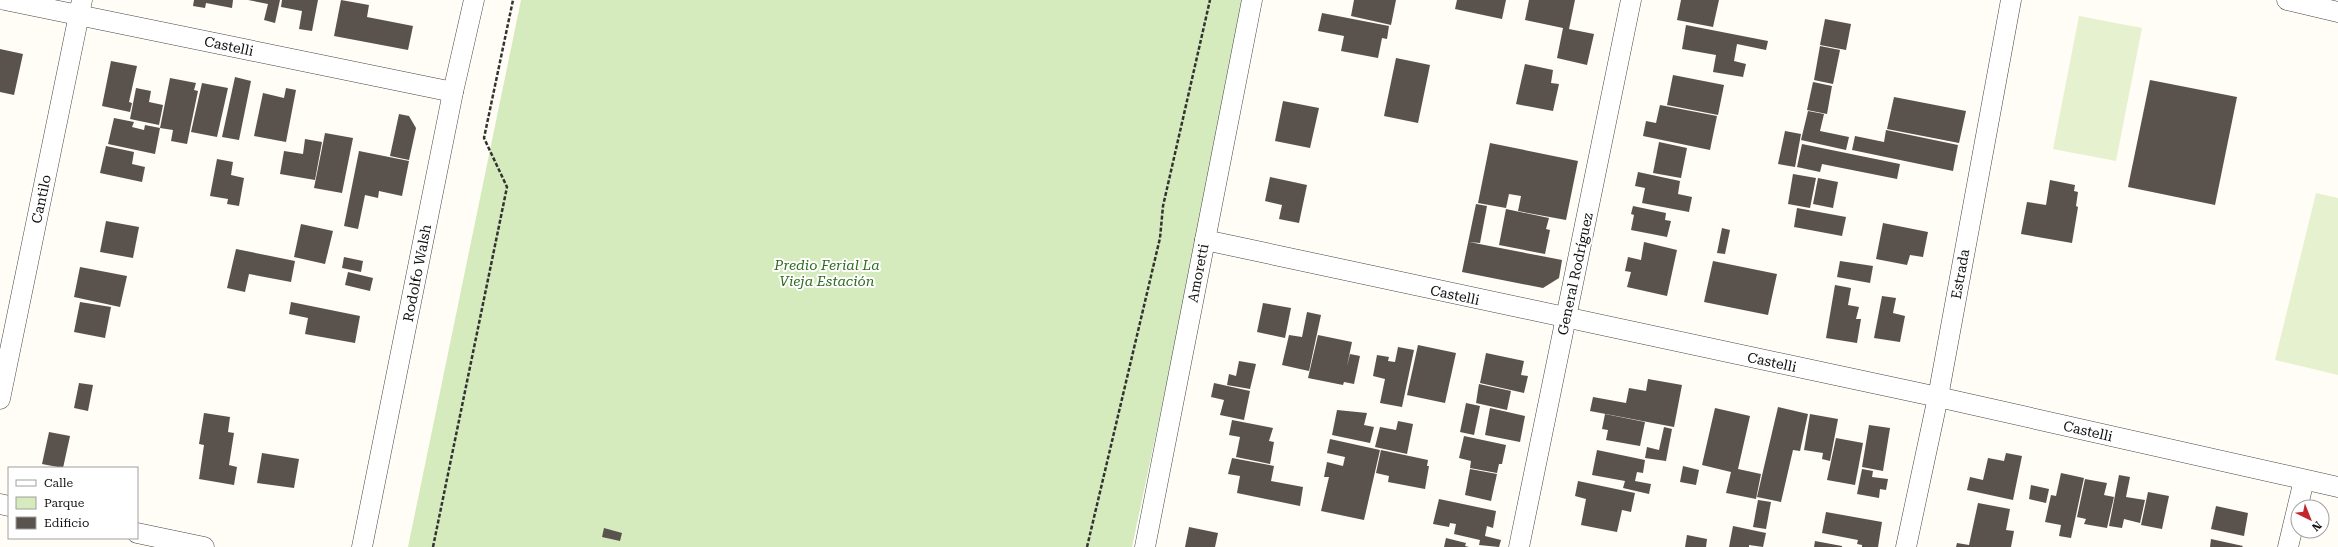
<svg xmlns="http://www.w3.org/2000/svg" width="2338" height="547" viewBox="0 0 2338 547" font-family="'Roboto Serif',serif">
<rect width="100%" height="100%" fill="#fffdf5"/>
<polygon fill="#d5ebbd" points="521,0 1248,0 1132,547 408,547"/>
<g fill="#e6f2cf">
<polygon points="2079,16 2142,28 2116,161 2053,149"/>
<polygon points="2316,193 2338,198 2338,375 2275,360"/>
</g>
<g fill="#5a524d">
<polygon points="194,0 233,0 232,8 206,3 205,8 193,6"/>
<polygon points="248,0 280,0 275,23 264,20 268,4"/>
<polygon points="282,0 318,0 312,31 299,29 302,11 281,7"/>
<polygon points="341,0 369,5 367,17 413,26 408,50 334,36"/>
<polygon points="1354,0 1396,0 1391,25 1351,16"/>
<polygon points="1457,0 1506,0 1502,19 1455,9"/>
<polygon points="1529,0 1575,0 1569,29 1594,34 1587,65 1557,58 1563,28 1525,20"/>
<polygon points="1681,0 1719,0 1713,27 1677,20"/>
<polygon points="1322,13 1389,26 1387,39 1382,38 1378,58 1341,51 1344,36 1318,31"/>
<polygon points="1825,19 1851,24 1846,50 1820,45"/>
<polygon points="1686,25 1768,41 1766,50 1737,44 1734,61 1746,64 1743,77 1713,72 1716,55 1682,49"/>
<polygon points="1820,46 1840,50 1833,84 1814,80"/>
<polygon points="0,49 23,54 14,95 0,92"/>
<polygon points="1396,58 1430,65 1418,123 1384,116"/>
<polygon points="111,61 137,66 129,102 132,103 130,112 102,106"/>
<polygon points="1525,64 1553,70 1551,83 1559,84 1553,111 1516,104"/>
<polygon points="1673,75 1724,85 1718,115 1667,105"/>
<polygon points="235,77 251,81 239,140 222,137"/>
<polygon points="170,78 196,83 194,90 198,91 187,144 171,141 173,130 160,128"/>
<polygon points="2150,80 2237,97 2215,205 2128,187"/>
<polygon points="1813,82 1832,86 1827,114 1807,110"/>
<polygon points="202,83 228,88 217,137 191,132"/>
<polygon points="136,88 151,91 149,102 163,105 159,125 130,119"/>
<polygon points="286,88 296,90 286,142 254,136 263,93 284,98"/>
<polygon points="1894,97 1966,111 1959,143 1887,129"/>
<polygon points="1283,101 1319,108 1310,148 1275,141"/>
<polygon points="1660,105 1717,116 1710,150 1643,136 1646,121 1656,123"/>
<polygon points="1808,111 1824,114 1820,131 1849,137 1846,150 1801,140"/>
<polygon points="399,114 409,116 416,128 409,160 390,156"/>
<polygon points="114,118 134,122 132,127 144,130 145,125 160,128 155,154 108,144"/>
<polygon points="1886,130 1958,145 1953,171 1852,150 1855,136 1884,142"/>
<polygon points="1785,131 1801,134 1795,167 1778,164"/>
<polygon points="325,133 353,138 342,193 314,188"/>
<polygon points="305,139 322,142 315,180 280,174 284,151 303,154"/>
<polygon points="1659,142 1687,148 1681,178 1653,173"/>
<polygon points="1490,143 1578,161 1566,220 1518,211 1521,196 1509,194 1506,208 1478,203"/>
<polygon points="1802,144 1900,164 1897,179 1822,164 1820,172 1797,167"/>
<polygon points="106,146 134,152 132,164 145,167 142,182 100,173"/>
<polygon points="359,151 409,161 402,196 379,191 378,198 365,195 358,229 344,226"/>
<polygon points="217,159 233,162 231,175 244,178 239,206 227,204 228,199 210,196"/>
<polygon points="1638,172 1680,181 1678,194 1692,197 1689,212 1642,203 1645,188 1635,186"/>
<polygon points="1793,174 1816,178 1810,208 1788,204"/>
<polygon points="1270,177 1307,185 1299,223 1279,219 1282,205 1265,201"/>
<polygon points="1818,178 1838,182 1833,208 1813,204"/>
<polygon points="2050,180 2075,185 2074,191 2078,192 2076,206 2078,207 2072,243 2021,234 2027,202 2046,205"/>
<polygon points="1476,204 1487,206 1480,243 1469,242 1562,260 1559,278 1543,288 1462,272"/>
<polygon points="1633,206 1666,213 1665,220 1671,221 1667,237 1631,230 1634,215 1631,214"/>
<polygon points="1797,208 1846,217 1842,236 1794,227"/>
<polygon points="1506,209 1549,218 1546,229 1550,230 1545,254 1499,245"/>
<polygon points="106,221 139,227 133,258 100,252"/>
<polygon points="1883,223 1928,232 1923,257 1910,255 1907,265 1876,259"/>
<polygon points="301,224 333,231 325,264 294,257"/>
<polygon points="1722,228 1730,230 1725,254 1717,253"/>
<polygon points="1644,242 1677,250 1667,296 1627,287 1631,272 1625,271 1628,257 1641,260"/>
<polygon points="236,249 295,261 291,282 249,274 245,292 227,288"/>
<polygon points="344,257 363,261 361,272 342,268"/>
<polygon points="1713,261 1777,274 1768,315 1704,302"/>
<polygon points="1840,261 1873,266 1870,283 1837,277"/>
<polygon points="80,267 127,276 120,307 74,297"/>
<polygon points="348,272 373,278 370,291 345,285"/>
<polygon points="1835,285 1851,288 1848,305 1859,307 1856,319 1861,319 1857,343 1826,338"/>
<polygon points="1882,296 1896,298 1893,313 1905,316 1900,342 1874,338"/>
<polygon points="80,302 111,307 105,338 74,332"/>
<polygon points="291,302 360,316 355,343 305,334 308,318 289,314"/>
<polygon points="1263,303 1291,308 1285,338 1257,332"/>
<polygon points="1307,312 1321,315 1309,371 1282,365 1289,335 1302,337"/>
<polygon points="1318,335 1352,342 1347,366 1350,354 1360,356 1354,384 1344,382 1343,385 1308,378"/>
<polygon points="1418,345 1456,353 1445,403 1407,395"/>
<polygon points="1398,347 1414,350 1402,407 1380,403 1385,379 1373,376 1377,355 1389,357 1388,361 1395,362"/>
<polygon points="1486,353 1524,361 1521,375 1528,376 1524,393 1480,383"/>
<polygon points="1239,361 1256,364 1250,389 1227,385 1229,374 1236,376"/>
<polygon points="1648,379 1682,385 1674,427 1590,411 1593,397 1626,403 1629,388 1646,391"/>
<polygon points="79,383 93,385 88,411 74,408"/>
<polygon points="1214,383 1250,391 1244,420 1220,415 1224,400 1211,397"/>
<polygon points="1479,384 1511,391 1507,410 1476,403"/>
<polygon points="1466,403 1480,406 1474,435 1460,432"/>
<polygon points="1778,407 1808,414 1800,451 1793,450 1781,502 1757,497"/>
<polygon points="1490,408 1525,416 1520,442 1485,435"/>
<polygon points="1715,408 1750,416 1738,469 1761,474 1756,499 1726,493 1731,472 1702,465"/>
<polygon points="1337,410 1367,413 1364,425 1374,427 1370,443 1332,435"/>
<polygon points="204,413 230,417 228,432 234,433 229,465 237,467 234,485 199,479 204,445 199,444"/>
<polygon points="1605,414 1645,422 1640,446 1606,440 1608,430 1602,429"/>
<polygon points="1810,414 1838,419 1830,461 1822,459 1823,453 1804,450"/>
<polygon points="1232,420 1273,428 1269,441 1274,442 1270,464 1236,457 1240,437 1229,435"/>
<polygon points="1398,421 1413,424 1407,454 1375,447 1380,427 1396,430"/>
<polygon points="1869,425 1890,428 1883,471 1862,467"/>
<polygon points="1664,427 1672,429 1666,461 1645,458 1647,447 1659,450"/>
<polygon points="49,432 70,436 63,468 42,464"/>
<polygon points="1464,436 1506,445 1502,464 1499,464 1497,473 1470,468 1471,461 1459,458"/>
<polygon points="1836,438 1863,443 1855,485 1827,480"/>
<polygon points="1330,439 1380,450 1364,520 1321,511 1329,477 1324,477 1327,462 1343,466 1345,457 1327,453"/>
<polygon points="1381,450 1428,460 1427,466 1429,466 1425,489 1388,482 1389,476 1376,473"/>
<polygon points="1597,450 1645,460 1643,473 1637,472 1635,481 1651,484 1649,494 1623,488 1625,481 1592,475"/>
<polygon points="262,453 299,459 294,488 257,483"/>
<polygon points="2006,453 2022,456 2013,500 1967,490 1970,477 1983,480 1988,458 2004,461"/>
<polygon points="1232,458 1274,466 1271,481 1303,487 1300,506 1237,493 1240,476 1228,474"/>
<polygon points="1683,466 1699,470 1696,485 1680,482"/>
<polygon points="1470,469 1497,474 1491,501 1465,495"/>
<polygon points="1862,469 1873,471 1872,477 1888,479 1886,490 1880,489 1879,498 1857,494"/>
<polygon points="2061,473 2084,478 2071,538 2059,536 2061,525 2045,522 2051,495 2056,496"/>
<polygon points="2119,475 2130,477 2126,497 2145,500 2140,523 2124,519 2122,528 2109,526"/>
<polygon points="2085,479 2107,483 2104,495 2114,497 2107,528 2084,524 2086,519 2077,517"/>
<polygon points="1578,481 1635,493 1631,512 1622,510 1617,532 1581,525 1586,499 1575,496"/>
<polygon points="2031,485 2049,489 2046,503 2029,499"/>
<polygon points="2148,492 2169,496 2162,529 2141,525"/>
<polygon points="1439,499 1496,511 1493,528 1487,526 1485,536 1501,540 1499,547 1479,545 1480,540 1454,534 1456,524 1450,523 1449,527 1433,524"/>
<polygon points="1758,500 1771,502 1766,529 1753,527"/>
<polygon points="1978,503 2010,509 2006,530 2014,531 2011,547 1956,547 1957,543 1969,545"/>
<polygon points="2216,506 2248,513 2244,536 2211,529"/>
<polygon points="1826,512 1882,522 1878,547 1862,547 1862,545 1857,544 1858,540 1822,533"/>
<polygon points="1733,526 1766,533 1763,547 1749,545 1749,547 1729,547"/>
<polygon points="1189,527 1218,533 1215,547 1185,547"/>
<polygon points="604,528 622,533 620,541 602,537"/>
<polygon points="1687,535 1707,539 1706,547 1685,547"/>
<polygon points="1446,538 1466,543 1465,546 1469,547 1444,547"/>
<polygon points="2211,539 2243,546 2242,547 2210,547"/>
<polygon points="1815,541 1842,546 1842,547 1814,547"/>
</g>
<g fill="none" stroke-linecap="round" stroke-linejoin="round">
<defs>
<g id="minor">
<polyline points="5,0 453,92"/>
<polyline points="2287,0 2338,12"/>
<polyline points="1205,240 1938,397 2338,487"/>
<polyline points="0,399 82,0"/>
<polyline points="0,504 9,506"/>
<polyline points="137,533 204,547"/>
<polyline points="362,547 453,92 474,0"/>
<polyline points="1145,547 1252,0"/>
<polyline points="1519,547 1631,0"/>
<polyline points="1906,547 1938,397 2011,0"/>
<polyline points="2288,547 2304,480"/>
</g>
</defs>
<use href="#minor" stroke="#444" stroke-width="21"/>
<g stroke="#333" stroke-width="2.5" stroke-dasharray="4 2" stroke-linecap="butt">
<polyline points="433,547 507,187 484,138 513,0"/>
<polyline points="1087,547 1160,238 1163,206 1210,0"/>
</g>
<use href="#minor" stroke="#fff" stroke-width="20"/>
</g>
<g text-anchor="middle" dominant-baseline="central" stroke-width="4" stroke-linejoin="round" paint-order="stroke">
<g font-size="14" fill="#111" stroke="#fff">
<text transform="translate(229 46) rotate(12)">Castelli</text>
<text transform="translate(41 199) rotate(-78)">Cantilo</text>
<text transform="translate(417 273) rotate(-79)">Rodolfo Walsh</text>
<text transform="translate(1198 273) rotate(-79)">Amoretti</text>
<text transform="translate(1575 274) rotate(-78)">General Rodríguez</text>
<text transform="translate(1960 274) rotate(-80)">Estrada</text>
<text transform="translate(1455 295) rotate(12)">Castelli</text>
<text transform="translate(1772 362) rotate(12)">Castelli</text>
<text transform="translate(2088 431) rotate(13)">Castelli</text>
</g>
<g font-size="14" font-style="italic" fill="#2f6b1f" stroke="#fff">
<text x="827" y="265">Predio Ferial La<tspan x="827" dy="16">Vieja Estación</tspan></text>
</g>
</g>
<rect x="8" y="467" width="130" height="72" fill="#ffffff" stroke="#a0a0a0"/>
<rect x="16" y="480" width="20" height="6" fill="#ffffff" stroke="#a0a0a0"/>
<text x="44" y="487" font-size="12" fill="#111111">Calle</text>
<rect x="16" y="497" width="20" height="12" fill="#d5ebbd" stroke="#a0a0a0"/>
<text x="44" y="507" font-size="12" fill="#111111">Parque</text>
<rect x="16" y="517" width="20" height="12" fill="#5a524d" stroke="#a0a0a0"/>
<text x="44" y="527" font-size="12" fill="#111111">Edificio</text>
<g transform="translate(2310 519) rotate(137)"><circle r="19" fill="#ffffff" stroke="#a0a0a0"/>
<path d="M0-3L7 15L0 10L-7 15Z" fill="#c4262e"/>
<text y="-6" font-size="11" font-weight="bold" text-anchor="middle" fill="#111111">N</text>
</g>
</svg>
